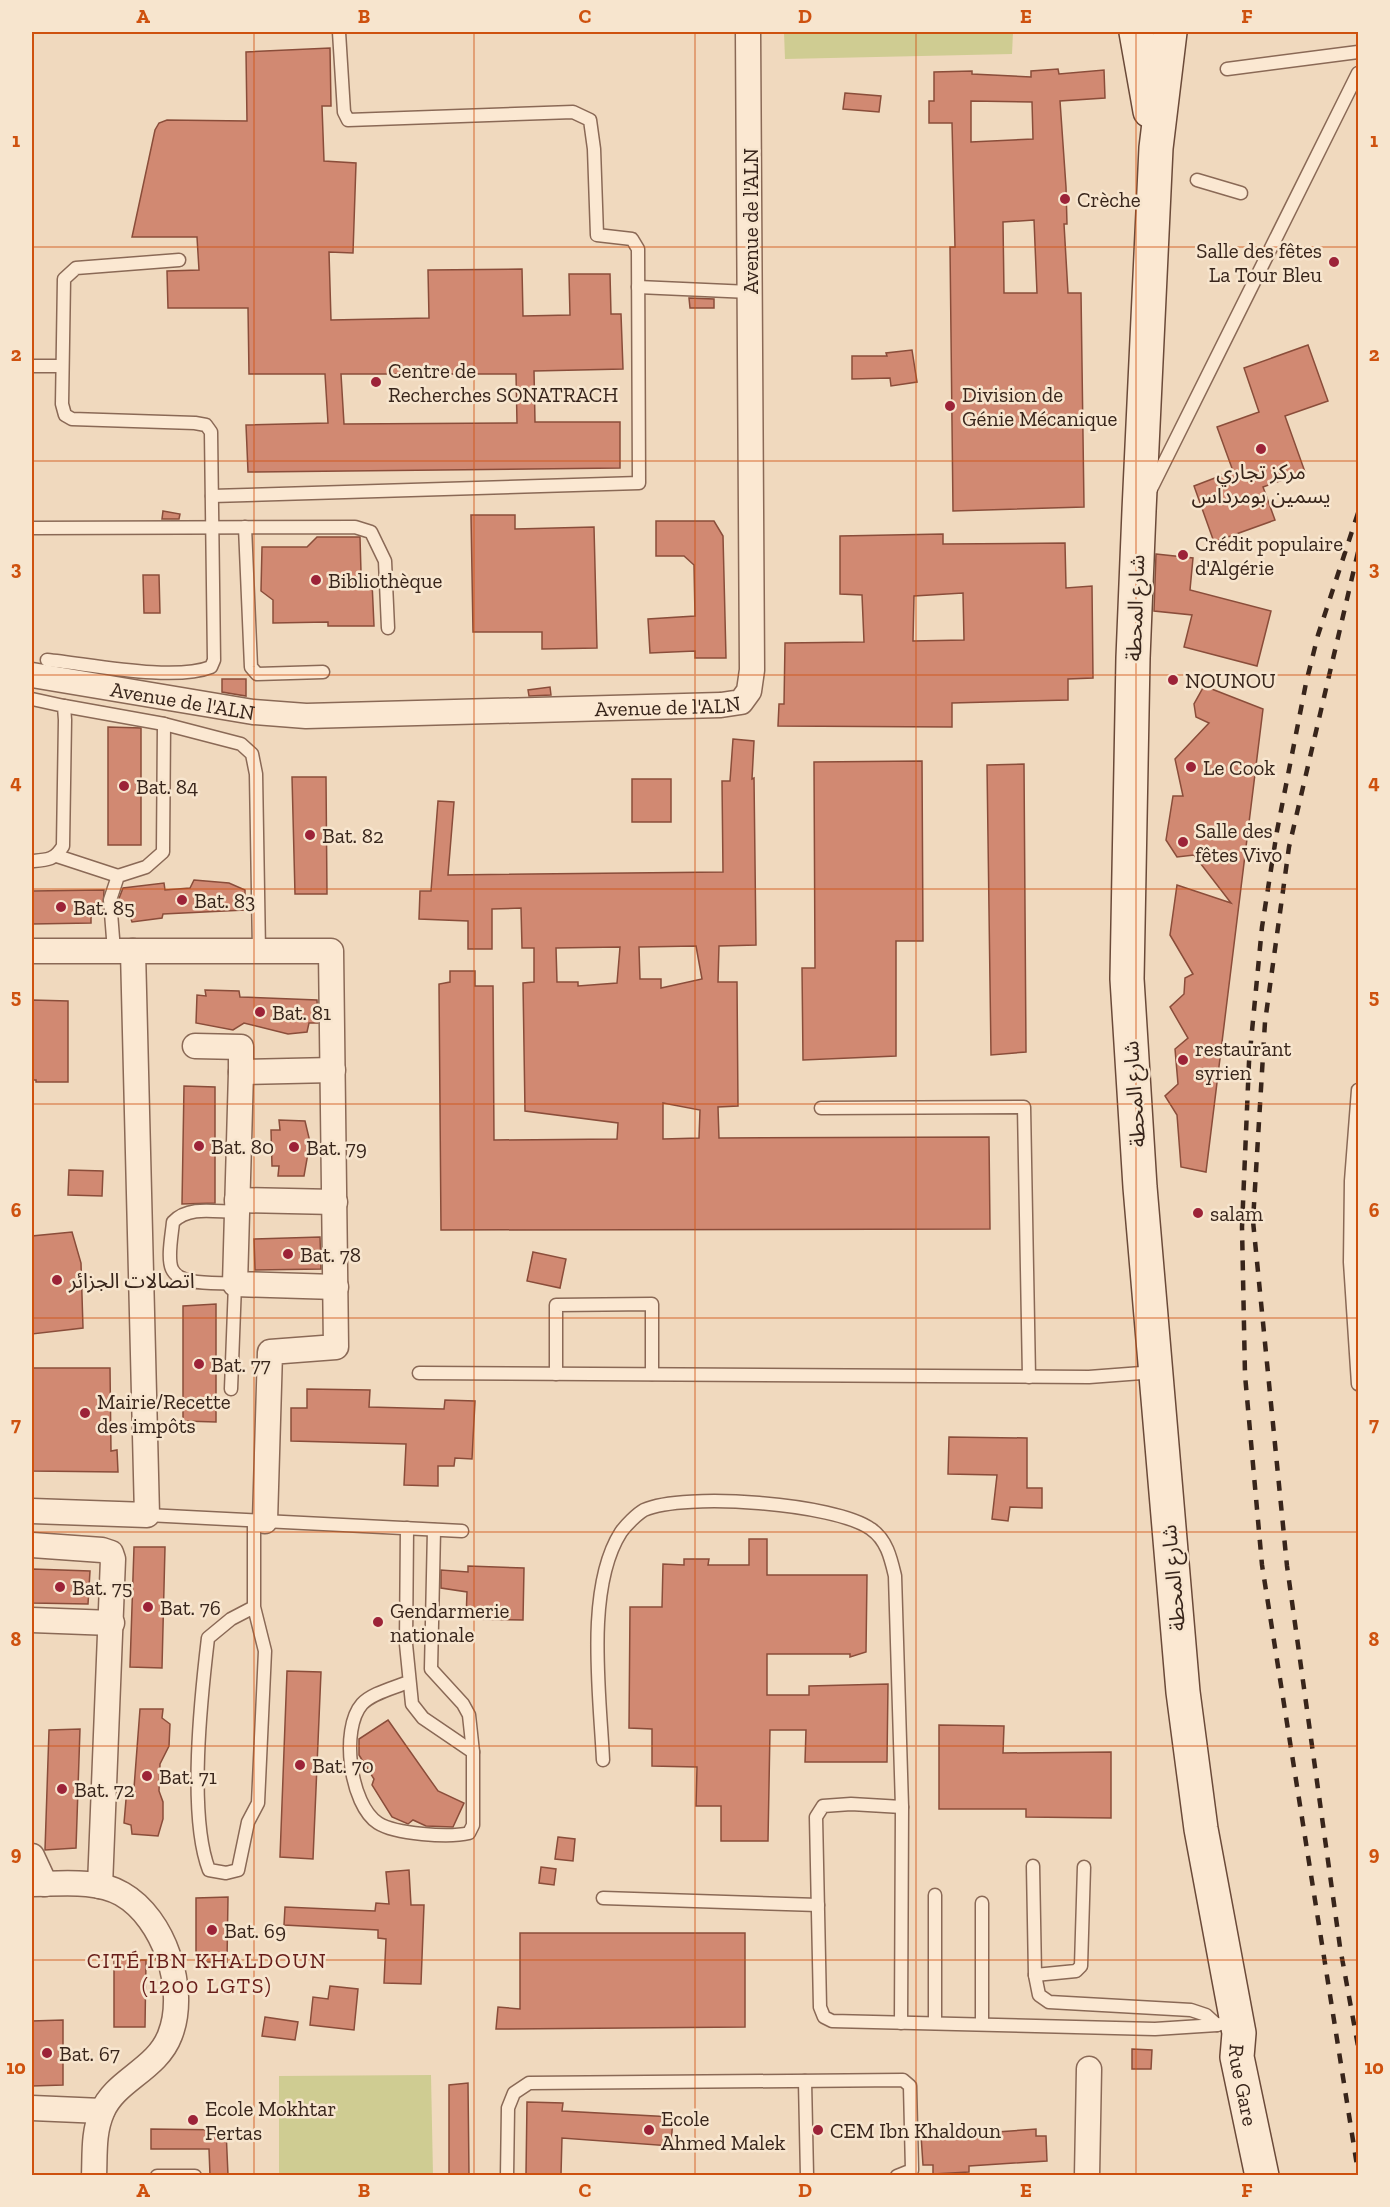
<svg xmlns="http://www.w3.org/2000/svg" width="1390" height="2207" viewBox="0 0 1390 2207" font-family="'Zilla Slab','Noto Sans Arabic',serif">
<rect width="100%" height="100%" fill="#f0d9be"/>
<g fill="#cfcc92">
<polygon points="784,32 1013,32 1012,54 785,59"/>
<polygon points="431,2075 433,2175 279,2175 279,2076"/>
</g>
<g fill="#d18972" stroke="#8a4d3a" stroke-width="1.5" fill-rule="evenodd">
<path d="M330 48 331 106H322L324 161 356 163 353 253 329 252 331 320 429 318 428 270 522 269 523 316 570 315 569 274H610L611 314H621L623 369 534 371 535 422H620V468L248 472 246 425 328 423 325 374H249L248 308H168L167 271 199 270 197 237H132L155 130 159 123 167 120 247 121 246 52ZM341 374H516L517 423 344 424Z"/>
<path d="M1058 69 1059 74 1104 70 1105 98 1060 101 1066 187 1067 224H1064L1068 293H1081L1084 507 953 511 950 247H955L952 123H929V101H934V72L972 71V74L1031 77V71ZM971 101 1032 102 1033 139 971 142ZM1034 220 1037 293H1004L1003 222Z"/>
<polygon points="845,93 881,96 879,112 843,109"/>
<polygon points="689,298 714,299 714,308 690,308"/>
<polygon points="1308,345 1328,401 1285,416 1305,472 1263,487 1275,520 1214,542 1194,486 1233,471 1217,427 1259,412 1244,368"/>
<polygon points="912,350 917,382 891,386 890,378 852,379 852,356 887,356 886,353"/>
<polygon points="163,511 180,514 179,519 162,519"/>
<polygon points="471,515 515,515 515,529 594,527 597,648 542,649 542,632 473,632"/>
<polygon points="656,521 714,521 723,536 726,658 695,658 695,651 650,653 648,619 695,616 694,565 684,556 656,556"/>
<path d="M943 534V544L1065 543 1066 588 1092 586 1093 678 1068 679V700L952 703V727L778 726 779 704H784L785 643 864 642 862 595 840 594V536ZM963 593 964 640 913 641 914 596Z"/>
<polygon points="317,537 360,537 361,572 372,582 374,626 328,626 328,622 273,623 273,600 261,591 262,547 307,547"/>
<polygon points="1156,554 1193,558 1190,590 1271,611 1257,666 1184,647 1192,615 1154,611"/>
<polygon points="143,575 159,575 160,613 144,613"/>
<polygon points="222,679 246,679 246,696 222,692"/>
<polygon points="1204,686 1263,709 1206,1172 1181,1167 1177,1115 1165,1096 1178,1084 1175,1049 1188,1038 1170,1007 1184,994 1185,978 1193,974 1170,935 1177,885 1231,903 1194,855 1177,857 1166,840 1173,796 1183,796 1175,759 1209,723 1196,717 1194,704"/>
<polygon points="550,687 551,695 529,696 528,690"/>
<polygon points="108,727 141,728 141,845 108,845"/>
<path d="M733 739 754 741 752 779 754 778 756 945 719 946 718 982H737L738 1106 718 1107 719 1138 989 1137 990 1229 441 1230 439 984 450 982V971H475V986H493L494 1140 617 1139 618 1123 525 1111 523 983 534 982V948H522L521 908 492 909V949H468V921L419 919 420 891H431L438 801 454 802 448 875 723 872 722 781H730ZM696 946 702 979 661 988V979H640L639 947ZM620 947 617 983 578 986V982H557L556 948ZM663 1103 700 1110 699 1138 663 1139Z"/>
<polygon points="922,761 923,941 896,941 896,1056 803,1060 802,968 815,968 814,762"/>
<polygon points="1024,764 1026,1052 991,1055 987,765"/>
<polygon points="292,777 326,777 327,894 295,894"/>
<rect x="632" y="779" width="39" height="43"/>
<polygon points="194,880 229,883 245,890 245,910 163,914 162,918 132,922 130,916 119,914 118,901 123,888 164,883 165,890 190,888"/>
<polygon points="104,890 103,912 91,911 91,923 32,924 32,891"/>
<polygon points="205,990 239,991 240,997 317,1000 318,1023 309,1023 307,1032 288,1034 244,1023 233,1030 196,1023 197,995 206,996"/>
<polygon points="32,1000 68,1001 68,1082 36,1082 36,1080 32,1080"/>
<polygon points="184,1086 215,1087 215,1203 182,1204"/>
<polygon points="279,1120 305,1121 310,1142 304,1176 278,1176 279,1166 272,1166 271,1130 280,1130"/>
<polygon points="69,1170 103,1171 102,1196 68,1195"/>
<polygon points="72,1232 81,1263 83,1328 32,1334 32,1236"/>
<polygon points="320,1237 321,1269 255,1270 254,1239"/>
<polygon points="533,1252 566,1259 560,1288 527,1281"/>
<polygon points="216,1304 216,1422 183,1421 183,1306"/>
<polygon points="32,1368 110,1368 111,1451 117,1450 118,1472 32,1471"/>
<polygon points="307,1389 370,1390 369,1407 444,1409 445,1400 475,1401 472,1459 455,1458 454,1466 438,1466 438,1486 404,1485 406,1444 291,1441 291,1408 307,1408"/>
<polygon points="949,1437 1027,1438 1027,1488 1042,1488 1042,1508 1010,1507 1008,1521 992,1519 997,1475 948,1474"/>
<polygon points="749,1539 767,1539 767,1575 867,1575 866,1652 850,1657 850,1654 767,1654 767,1695 809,1695 809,1686 888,1684 887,1762 805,1762 806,1730 770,1730 768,1841 721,1841 721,1806 696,1806 697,1767 652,1766 652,1729 629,1728 630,1607 662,1607 663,1564 684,1565 684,1559 709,1559 708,1565 749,1565"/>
<polygon points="134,1547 165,1547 162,1668 130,1667"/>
<polygon points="468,1566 524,1568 523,1620 466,1619 467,1592 441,1588 441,1570 468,1572"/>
<polygon points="32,1569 90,1571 88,1604 32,1603"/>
<polygon points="287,1671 321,1672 313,1859 280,1857"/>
<polygon points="140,1709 163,1709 162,1718 170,1724 169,1746 160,1764 159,1791 163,1802 163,1819 158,1836 132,1834 131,1825 124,1823 127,1788 134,1788"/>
<polygon points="388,1720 438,1791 464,1803 453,1827 426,1826 413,1820 408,1824 392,1817 372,1785 374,1779 359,1755 359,1739"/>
<polygon points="939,1725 1004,1726 1003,1753 1111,1752 1111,1818 1026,1817 1026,1809 939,1809"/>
<polygon points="80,1729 76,1848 45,1850 49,1730"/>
<polygon points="558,1837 575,1839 573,1861 555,1859"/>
<polygon points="541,1867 556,1869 554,1885 539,1883"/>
<polygon points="409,1870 411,1905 424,1905 421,1984 384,1983 386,1939 378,1938 378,1930 284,1925 285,1907 375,1911 376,1903 389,1904 386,1872"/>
<polygon points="228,1897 227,1962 196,1962 196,1898"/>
<polygon points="520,1933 745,1933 745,2027 496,2029 498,2007 520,2009"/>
<polygon points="114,1960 146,1960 145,2027 114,2027"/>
<polygon points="330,1986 358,1989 354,2030 310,2025 313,1997 328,1999"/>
<polygon points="265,2017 298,2022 295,2040 262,2036"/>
<polygon points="63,2020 63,2085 32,2086 32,2021"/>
<polygon points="1132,2049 1152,2050 1151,2069 1132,2069"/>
<polygon points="468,2083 469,2175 449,2175 449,2085"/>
<polygon points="527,2102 563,2103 562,2111 673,2117 671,2146 562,2138 561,2175 526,2174"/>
<polygon points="151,2129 226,2130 228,2175 210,2175 209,2149 151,2149"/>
<polygon points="1036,2129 1036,2136 1046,2136 1047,2161 969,2166 969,2172 933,2174 933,2165 923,2165 921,2135 954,2131 998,2138 997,2132"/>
</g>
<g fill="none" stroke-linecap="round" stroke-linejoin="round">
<defs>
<g id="service">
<polyline points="1227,69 1358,52"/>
<polyline points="1197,180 1241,193"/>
<polyline points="638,287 750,292"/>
<polyline points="32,366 62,366"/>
<polyline points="1151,489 1358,73"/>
<polyline points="212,496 639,483 638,249 632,239 597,235 594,149 590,120 573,112 348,120 344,112 339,32"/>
<polyline points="245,527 251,667 257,674 323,672"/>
<polyline points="32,528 355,527 371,532 385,561 388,628"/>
<path d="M47 660C89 664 173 682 211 667L214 660 211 432 206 425 195 423 72 419 65 415 62 404 64 279 76 268 179 260"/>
<path d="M32 699 64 706 65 720 63 846C55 860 47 860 32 861"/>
<polyline points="64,706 164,724 241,744 252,754 256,774 259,951"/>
<polyline points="57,856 118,876"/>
<polyline points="114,951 110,900 118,876 146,867 163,852 164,724"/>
<polyline points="1358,1090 1351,1181 1350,1262 1358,1384"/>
<polyline points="821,1108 1024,1107 1029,1377"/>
<polyline points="419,1373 1089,1377 1155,1372"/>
<polyline points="556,1374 556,1305 652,1304 652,1374"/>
<path d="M231 1389 235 1284C219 1282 180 1287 172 1269 167 1258 172 1234 173 1222 189 1205 216 1212 237 1212"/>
<polyline points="147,1515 462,1531"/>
<path d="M254 1521V1607L265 1651 258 1803 248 1822 238 1870 226 1873 209 1870C188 1816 201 1697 208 1638L231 1619 254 1607"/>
<path d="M407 1528 406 1644 412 1704 423 1718 473 1752V1825L469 1833C449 1838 395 1834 378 1823 350 1805 340 1729 362 1704 372 1693 394 1688 408 1682"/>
<polyline points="434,1530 431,1669 463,1704 469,1715 473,1752"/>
<path d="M603 1760C600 1695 585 1588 621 1532 626 1525 637 1514 644 1510 684 1492 835 1503 871 1529 887 1540 891 1559 895 1576L902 1807 851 1804 823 1806 816 1817 820 2007 824 2017 832 2021 1155 2029 1217 2025 1236 2020"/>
<polyline points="1033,1866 1035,1975 1039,1995 1049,2002 1191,2010 1206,2015 1217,2025"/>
<polyline points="935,1895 935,2023"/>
<polyline points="603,1898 818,1905"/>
<polyline points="982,1903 982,2024"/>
<polyline points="1035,1975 1076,1971 1081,1966 1084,1867"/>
<polyline points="901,2023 902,1807"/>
<polyline points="805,2081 807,2176"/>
<polyline points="157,2176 195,2176"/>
<polyline points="507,2176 508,2108 514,2093 529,2083 903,2080 910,2086 912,2170 897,2176"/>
</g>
<g id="minor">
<path id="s1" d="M32 675 253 712 306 716 721 705 741 702 749 691 752 670 748 32"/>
<polyline points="32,951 331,951 336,1347 270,1352 265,1521"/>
<polyline points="195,1046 241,1047 241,1072 333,1070"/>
<polyline points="241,1072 235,1284 336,1287"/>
<polyline points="237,1200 335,1202"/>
<polyline points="32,1511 147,1515 133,951"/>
<polyline points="32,1545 102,1550 111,1553 113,1559 100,1886"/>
<polyline points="32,1620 112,1623"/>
<polyline points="32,1856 45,1884"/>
<path d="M32 1884C59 1884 97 1879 122 1894 164 1918 188 1989 170 2035 157 2070 115 2080 102 2112 93 2133 95 2154 94 2176"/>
<polyline points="32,2108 102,2111"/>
<polyline points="1087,2176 1089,2069"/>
</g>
<g id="secondary">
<polyline points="1136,32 1150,111"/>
<path id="s2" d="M1170 32 1156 148 1139 511 1133 658 1127 979 1140 1187 1183 1692 1201 1829 1239 2033 1237 2057 1262 2176"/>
</g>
</defs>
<use href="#service" stroke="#8a6956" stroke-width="15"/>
<use href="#minor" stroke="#8a6956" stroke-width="27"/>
<use href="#secondary" stroke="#6b4a39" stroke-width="36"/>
<use href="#service" stroke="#fbe8d2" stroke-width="12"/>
<use href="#minor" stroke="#fbe8d2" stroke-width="24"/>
<use href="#secondary" stroke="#fbe8d2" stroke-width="33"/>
<g stroke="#38251b" stroke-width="4.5" stroke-dasharray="10 10" stroke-linecap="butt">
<polyline points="1358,513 1318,635 1306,683 1277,831 1262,927 1249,1062 1242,1227 1245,1375 1262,1565 1358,2172"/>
<polyline points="1358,552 1289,847 1265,1022 1253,1221 1287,1566 1340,1947 1358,2046"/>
</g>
</g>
<path fill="none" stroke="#ce510e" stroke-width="1.5" stroke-opacity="0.55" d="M254 32V2176M474 32V2176M695 32V2176M916 32V2176M1136 32V2176M32 247H1358M32 461H1358M32 675H1358M32 889H1358M32 1104H1358M32 1318H1358M32 1532H1358M32 1746H1358M32 1960H1358"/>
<g fill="#9c2338" stroke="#f7e5ce" stroke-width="2">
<circle cx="1065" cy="199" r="6"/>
<circle cx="1334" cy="262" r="6"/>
<circle cx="376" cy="382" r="6"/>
<circle cx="950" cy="406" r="6"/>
<circle cx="1261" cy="449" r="6"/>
<circle cx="1183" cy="555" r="6"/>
<circle cx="316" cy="580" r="6"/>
<circle cx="1173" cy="680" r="6"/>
<circle cx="1191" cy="767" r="6"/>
<circle cx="124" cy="786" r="6"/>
<circle cx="310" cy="835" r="6"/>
<circle cx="1183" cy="842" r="6"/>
<circle cx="182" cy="900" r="6"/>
<circle cx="61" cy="907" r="6"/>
<circle cx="260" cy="1012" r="6"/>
<circle cx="1183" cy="1060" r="6"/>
<circle cx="199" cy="1146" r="6"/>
<circle cx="294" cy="1147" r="6"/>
<circle cx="1198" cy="1213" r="6"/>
<circle cx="288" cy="1254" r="6"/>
<circle cx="57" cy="1280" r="6"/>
<circle cx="199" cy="1364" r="6"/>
<circle cx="85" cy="1413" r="6"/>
<circle cx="60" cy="1587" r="6"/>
<circle cx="148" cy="1607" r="6"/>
<circle cx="378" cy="1622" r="6"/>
<circle cx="300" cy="1765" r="6"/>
<circle cx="147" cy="1776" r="6"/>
<circle cx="62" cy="1789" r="6"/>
<circle cx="212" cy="1930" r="6"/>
<circle cx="47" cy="2053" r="6"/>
<circle cx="193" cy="2120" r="6"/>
<circle cx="649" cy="2130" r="6"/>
<circle cx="818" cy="2130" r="6"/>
</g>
<g text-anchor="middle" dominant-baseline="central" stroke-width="5" stroke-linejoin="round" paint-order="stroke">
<g font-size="21" fill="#38251b" stroke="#f7e5ce" text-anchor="start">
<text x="1077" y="199">Crèche</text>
<text x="1322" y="250" text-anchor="end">Salle des fêtes<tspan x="1322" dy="24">La Tour Bleu</tspan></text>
<text x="388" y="370">Centre de<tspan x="388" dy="24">Recherches SONATRACH</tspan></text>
<text x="962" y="394">Division de<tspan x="962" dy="24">Génie Mécanique</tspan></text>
<text x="1261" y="471" text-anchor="middle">مركز تجاري<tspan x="1261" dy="24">يسمين بومرداس</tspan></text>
<text x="1195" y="543">Crédit populaire<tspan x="1195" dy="24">d'Algérie</tspan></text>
<text x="328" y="580">Bibliothèque</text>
<text x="1185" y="680">NOUNOU</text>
<text x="1203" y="767">Le Cook</text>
<text x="136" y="786">Bat. 84</text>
<text x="1195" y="830">Salle des<tspan x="1195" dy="24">fêtes Vivo</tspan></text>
<text x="322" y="835">Bat. 82</text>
<text x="194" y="900">Bat. 83</text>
<text x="73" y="907">Bat. 85</text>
<text x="272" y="1012">Bat. 81</text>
<text x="1195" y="1048">restaurant<tspan x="1195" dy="24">syrien</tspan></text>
<text x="211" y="1146">Bat. 80</text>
<text x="306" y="1147">Bat. 79</text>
<text x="1210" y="1213">salam</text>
<text x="300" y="1254">Bat. 78</text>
<text x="69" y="1280">اتصالات الجزائر</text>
<text x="211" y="1364">Bat. 77</text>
<text x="97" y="1401">Mairie/Recette<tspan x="97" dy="24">des impôts</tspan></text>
<text x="72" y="1587">Bat. 75</text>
<text x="160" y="1607">Bat. 76</text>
<text x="390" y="1610">Gendarmerie<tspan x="390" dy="24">nationale</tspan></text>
<text x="312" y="1765">Bat. 70</text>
<text x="159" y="1776">Bat. 71</text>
<text x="74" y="1789">Bat. 72</text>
<text x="224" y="1930">Bat. 69</text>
<text x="59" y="2053">Bat. 67</text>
<text x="205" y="2108">Ecole Mokhtar<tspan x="205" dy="24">Fertas</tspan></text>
<text x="661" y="2118">Ecole<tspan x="661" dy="24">Ahmed Malek</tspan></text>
<text x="830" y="2130">CEM Ibn Khaldoun</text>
</g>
<g font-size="21" fill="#38251b" stroke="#f7e5ce">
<text transform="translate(750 221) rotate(-90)">Avenue de l'ALN</text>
<text transform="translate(1135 608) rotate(-88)">شارع المحطة</text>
<text stroke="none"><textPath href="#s1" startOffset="153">Avenue de l'ALN</textPath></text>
<text stroke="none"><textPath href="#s1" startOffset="639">Avenue de l'ALN</textPath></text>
<text transform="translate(1134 1094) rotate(-94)">شارع المحطة</text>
<text transform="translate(1173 1578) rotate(-95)">شارع المحطة</text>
<text stroke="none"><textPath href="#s2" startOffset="2062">Rue Gare</textPath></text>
</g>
<g font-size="22" letter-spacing="1.5" fill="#671c18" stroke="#f7e5ce">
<text x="207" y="1960">CITÉ IBN KHALDOUN<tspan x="207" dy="25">(1200 LGTS)</tspan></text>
</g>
</g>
<rect width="1390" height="2207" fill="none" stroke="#f7e5ce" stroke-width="66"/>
<rect x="33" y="33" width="1324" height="2141" fill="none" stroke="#ce510e" stroke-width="2"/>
<g font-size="20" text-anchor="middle" font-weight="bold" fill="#ce510e">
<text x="143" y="23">A</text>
<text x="364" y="23">B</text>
<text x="585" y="23">C</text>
<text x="805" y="23">D</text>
<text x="1026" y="23">E</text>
<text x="1247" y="23">F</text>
<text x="16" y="147">1</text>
<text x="1374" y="147">1</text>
<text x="16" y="361">2</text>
<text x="1374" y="361">2</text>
<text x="16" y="575">3</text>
<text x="1374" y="575">3</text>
<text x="16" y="789">4</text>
<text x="1374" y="789">4</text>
<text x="16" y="1003">5</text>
<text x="1374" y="1003">5</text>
<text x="16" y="1217">6</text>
<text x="1374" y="1217">6</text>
<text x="16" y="1431">7</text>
<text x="1374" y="1431">7</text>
<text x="16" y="1646">8</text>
<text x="1374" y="1646">8</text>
<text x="16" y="1860">9</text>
<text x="1374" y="1860">9</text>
<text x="16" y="2074">10</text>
<text x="1374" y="2074">10</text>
<text x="143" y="2197">A</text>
<text x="364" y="2197">B</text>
<text x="585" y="2197">C</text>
<text x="805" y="2197">D</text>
<text x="1026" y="2197">E</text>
<text x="1247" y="2197">F</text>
</g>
</svg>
